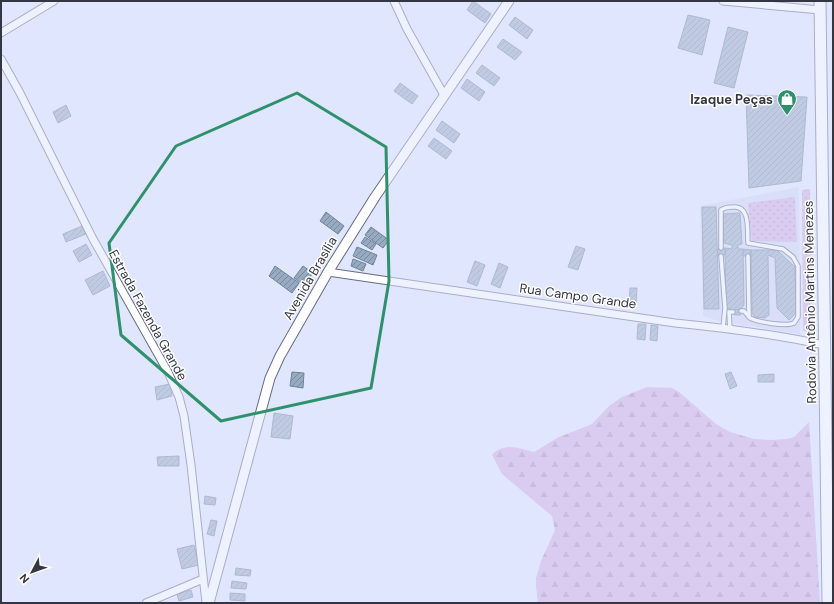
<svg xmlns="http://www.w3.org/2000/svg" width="834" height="604" viewBox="0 0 834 604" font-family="'DM Sans',sans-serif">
<defs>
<pattern id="forest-firs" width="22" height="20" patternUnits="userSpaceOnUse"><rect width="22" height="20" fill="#d2ace0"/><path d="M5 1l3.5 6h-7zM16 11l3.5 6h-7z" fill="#ab8db7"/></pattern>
<pattern id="garden-dots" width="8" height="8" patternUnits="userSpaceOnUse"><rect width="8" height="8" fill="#d2ace0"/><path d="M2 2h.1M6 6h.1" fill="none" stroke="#ab8db7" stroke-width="1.8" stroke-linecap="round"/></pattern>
<pattern id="building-hatch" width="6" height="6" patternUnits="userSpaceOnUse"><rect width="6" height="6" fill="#96aac1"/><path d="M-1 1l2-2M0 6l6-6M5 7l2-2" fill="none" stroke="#7b8b9e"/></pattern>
</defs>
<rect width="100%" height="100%" fill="#e0e6fd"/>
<polygon fill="#d0d8f4" points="799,187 800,334 718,321 703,316 700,206"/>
<path fill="url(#forest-firs)" d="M647 387 672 388 679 392 716 424 730 432 754 439 771 440 787 439 794 437 809 422 820 603H538L536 586V578L541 561 555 530 552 516 502 474 492 455C504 442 518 448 534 452L559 437 592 424 609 406 622 397Z"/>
<g fill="url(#garden-dots)">
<polygon points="810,189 813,333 803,331 802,190"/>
<polygon points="795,197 797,242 752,241 748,203"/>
</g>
<g fill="url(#building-hatch)" stroke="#71849a">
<polygon points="473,1 491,14 485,23 467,10"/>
<polygon points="688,15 710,20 702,55 678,48"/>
<polygon points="515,17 533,30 527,39 509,25"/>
<polygon points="728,27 748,32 734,88 714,83"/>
<polygon points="503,39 522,52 515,60 497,47"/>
<polygon points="482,65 500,78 494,86 476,73"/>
<polygon points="467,79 485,92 479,101 461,88"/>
<polygon points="400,83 418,96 412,104 394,91"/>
<polygon points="746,95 807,97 801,181 749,188"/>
<polygon points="66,105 71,116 58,123 53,112"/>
<polygon points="442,121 460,134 454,143 436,130"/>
<polygon points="434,138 452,151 446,159 428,146"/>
<polygon points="702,207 716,207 719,309 704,309"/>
<polygon points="326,212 344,226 338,234 320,221"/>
<polygon points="740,213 742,244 738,245 738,249 743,249 744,305 741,309 733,310 726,308 725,248 732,249 732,245 724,243 723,214"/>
<polygon points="82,226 86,234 66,242 63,234"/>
<polygon points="371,227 389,240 383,248 365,235"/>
<polygon points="365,237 376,244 372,250 361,243"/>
<polygon points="86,244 92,255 79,262 73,251"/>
<polygon points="576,246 585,249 578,270 568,267"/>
<polygon points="357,247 377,255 373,265 353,256"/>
<polygon points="725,248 725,255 718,255 717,249"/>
<polygon points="743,249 751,250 751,256 743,256"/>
<polygon points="751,250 777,250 795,267 796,313 789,320 777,308 775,258 768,255 769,315 765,318 755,317 752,313"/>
<polygon points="353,259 366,264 363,271 351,266"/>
<polygon points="475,261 485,265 477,286 467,282"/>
<polygon points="499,263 508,267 500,288 491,284"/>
<polygon points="275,266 299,283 292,293 269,276"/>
<polygon points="303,266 313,273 304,285 294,278"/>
<polygon points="103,271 110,286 93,295 85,280"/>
<polygon points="630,288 637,288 636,304 629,303"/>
<polygon points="741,309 741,315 735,315 733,310"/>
<polygon points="638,324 646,324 645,340 637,339"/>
<polygon points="651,325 658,326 657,341 650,340"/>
<polygon points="292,372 304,373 303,388 290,386"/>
<polygon points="731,372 737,386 730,389 725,374"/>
<polygon points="774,374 774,382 758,382 758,375"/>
<polygon points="170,384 172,396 157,400 155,387"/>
<polygon points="274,413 293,416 290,439 271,437"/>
<polygon points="179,456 179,466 158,466 157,457"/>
<polygon points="205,496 216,498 215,505 204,504"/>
<polygon points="211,520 217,521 214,536 207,534"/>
<polygon points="194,545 199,565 182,569 177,549"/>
<polygon points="236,568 251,570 250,576 235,575"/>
<polygon points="232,581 247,583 246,589 231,588"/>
<polygon points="191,590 193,597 179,601 177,594"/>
<polygon points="230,593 245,594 245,601 230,600"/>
</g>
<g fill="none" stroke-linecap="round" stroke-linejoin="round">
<defs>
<g id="lane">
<path d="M721 248V210C725 207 729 207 733 207 751 205 747 232 748 243L783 249 793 257 798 266V317L794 323C786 327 758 322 750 318 748 316 746 313 744 311H741"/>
<polyline points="721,256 725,308 723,328"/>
<polyline points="748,256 749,317"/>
<polyline points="730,329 729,312 733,312"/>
</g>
<g id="street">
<polyline points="394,1 407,29 444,95"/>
<polyline points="723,1 820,10"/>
<polyline points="1,33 54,1"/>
<polyline points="1,59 20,93 93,239 168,372 179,397 184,416 191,465 206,603"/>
<path d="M328 272 675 323C725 328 775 334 824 345"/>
<polyline points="146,603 203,579"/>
</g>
<polyline id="secondary" points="209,603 270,378 280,356 328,272 375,197 509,1"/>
<polyline id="primary" points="820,1 828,603"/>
</defs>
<use href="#lane" stroke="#656c85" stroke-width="5.5"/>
<use href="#street" stroke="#656c85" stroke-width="9"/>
<use href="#secondary" stroke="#656c85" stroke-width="11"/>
<use href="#primary" stroke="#656c85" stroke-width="13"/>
<use href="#lane" stroke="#fff" stroke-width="3.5"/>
<use href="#street" stroke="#fff" stroke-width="7"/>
<use href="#secondary" stroke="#fff" stroke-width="9"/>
<use href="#primary" stroke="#fff" stroke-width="11"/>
</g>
<path d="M0 0H834V604H0ZM297 93 386 147 389 281 371 388 221 421 121 335 109 243 176 146Z" fill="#e0e6fd" fill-opacity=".55" fill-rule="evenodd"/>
<path fill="none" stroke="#2e916c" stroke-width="3" stroke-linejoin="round" d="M297 93 386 147 389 281 371 388 221 421 121 335 109 243 176 146Z"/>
<defs>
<symbol id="shop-pin" viewBox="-11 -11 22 30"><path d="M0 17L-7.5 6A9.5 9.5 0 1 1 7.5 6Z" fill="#2e916c" stroke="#fff"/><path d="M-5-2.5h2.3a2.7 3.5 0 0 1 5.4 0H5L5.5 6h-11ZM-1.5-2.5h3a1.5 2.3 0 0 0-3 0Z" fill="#fff"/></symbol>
</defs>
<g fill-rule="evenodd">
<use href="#shop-pin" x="776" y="88" width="22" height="30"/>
</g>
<g text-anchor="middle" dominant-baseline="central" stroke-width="3" stroke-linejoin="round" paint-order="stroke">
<g font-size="13" font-weight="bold" fill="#343742" stroke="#fff" text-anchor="end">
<text x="773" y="99">Izaque Peças</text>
</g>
<g font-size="13" fill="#343742" stroke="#fff">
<text transform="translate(310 278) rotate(-60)">Avenida Brasília</text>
<text transform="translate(578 296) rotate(8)">Rua Campo Grande</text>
<text transform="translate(810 302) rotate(-91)">Rodovia Antônio Martins Menezes</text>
<text transform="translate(148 315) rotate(61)">Estrada Fazenda Grande</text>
</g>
</g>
<rect width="834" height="604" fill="none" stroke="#343742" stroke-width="4"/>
<g transform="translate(32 572) rotate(229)" stroke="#ffffff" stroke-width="3" paint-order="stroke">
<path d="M0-3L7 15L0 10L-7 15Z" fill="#343742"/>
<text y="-6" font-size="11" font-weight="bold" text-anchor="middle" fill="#343742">N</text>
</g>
</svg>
